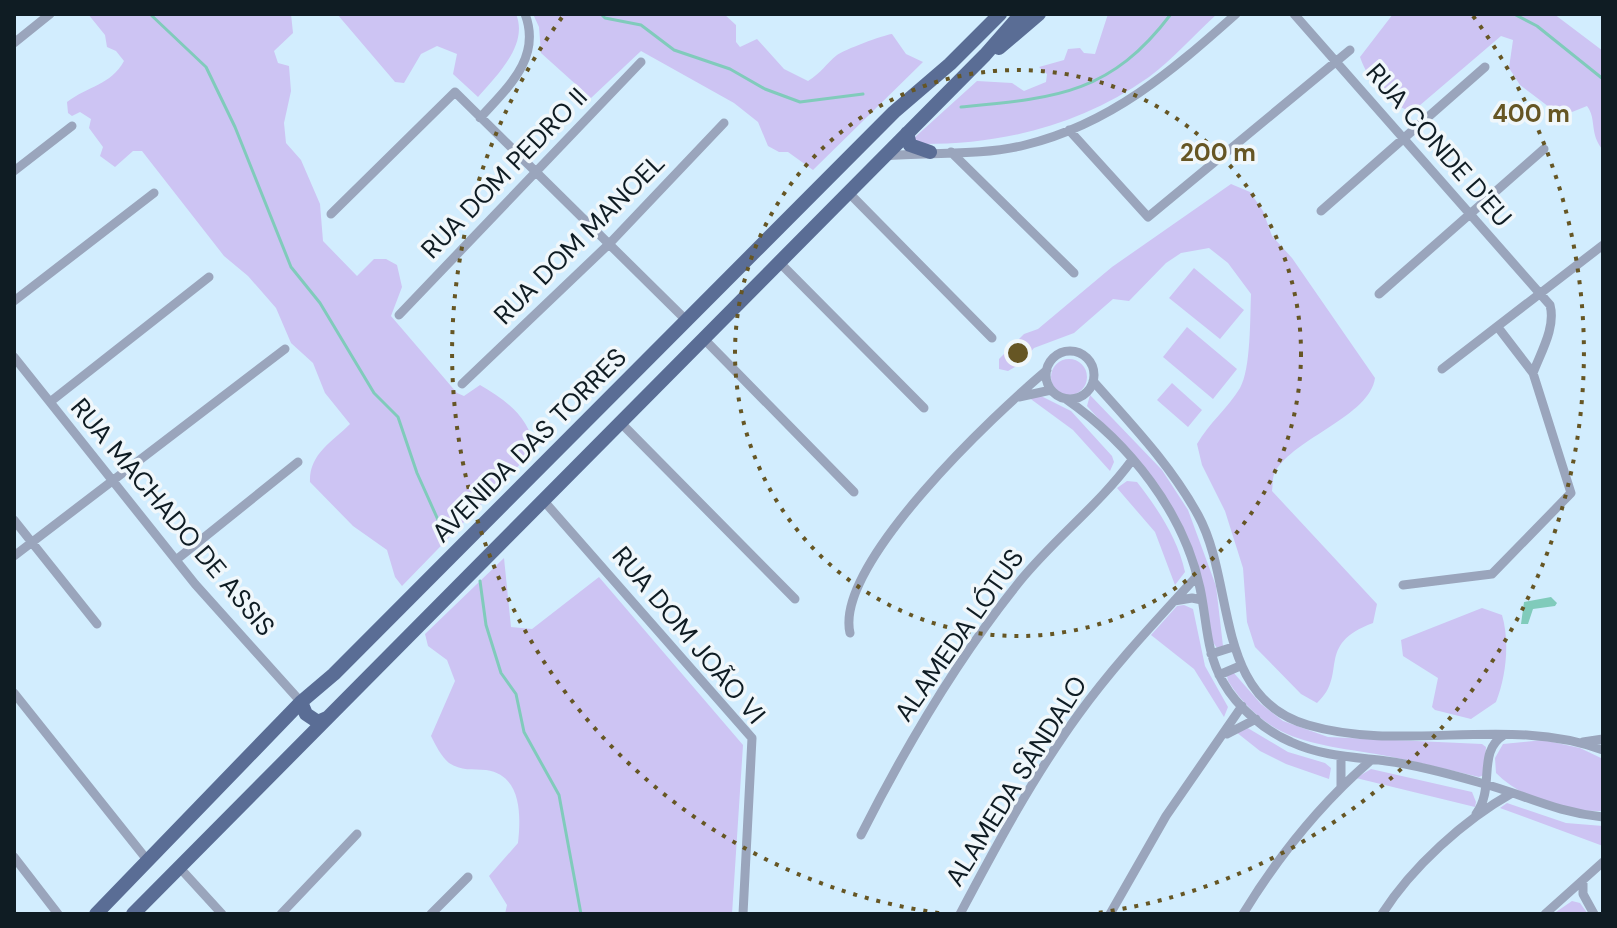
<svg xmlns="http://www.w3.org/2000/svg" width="1617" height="928" font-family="'DM Sans',sans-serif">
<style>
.green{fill:#cdc4f3}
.water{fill:#80cbbb}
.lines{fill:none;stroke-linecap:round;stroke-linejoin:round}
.stream{stroke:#80cbbb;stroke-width:3}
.minor{stroke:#9aa5bc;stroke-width:9}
.primary{stroke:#5a6d95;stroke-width:14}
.ring{fill:none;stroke:#665624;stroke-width:4;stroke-dasharray:4 8}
.labels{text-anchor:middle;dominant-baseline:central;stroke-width:7;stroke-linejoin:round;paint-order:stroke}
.street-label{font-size:26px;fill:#0f1c23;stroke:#f0f7fb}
.centre{fill:#665624;stroke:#f0f7fb;stroke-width:4}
.ring-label{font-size:24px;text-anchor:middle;font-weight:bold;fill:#665624;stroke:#f0f7fb;stroke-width:7;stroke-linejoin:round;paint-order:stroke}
</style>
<rect width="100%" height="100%" fill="#d2edfe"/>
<path class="green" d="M88,14H291L293,33L274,51L278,63L289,66L291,91L284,123L286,143L301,160L320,204L323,241L357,276L374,259H386L397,265L402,287L391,316L457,393L464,396L480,385C506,400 531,418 534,450L402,586L395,577L387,550L353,526L310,482C309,454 332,442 350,424L325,393L313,363L291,343L276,308L248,276L224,256L142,151H133L115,167L100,156L103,147L89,128L91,119L80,112L72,116L68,113L67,102C88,86 111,85 124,61L116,51L107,47L105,35Z
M337,14H516C529,45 496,76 478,97L453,74L457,54L437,46L421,54L404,83L395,82Z
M533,14H724L736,25V42L740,47L757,39L784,69L808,81C821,73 826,64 837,55C844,50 883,35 892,34L906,54L923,62L813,170L788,152H779L768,146L758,122L734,103L641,51L591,98L541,53L539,27Z
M1108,14H1217C1195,34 1173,59 1149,77C1079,126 1001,145 917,144L914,138L977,81L1012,83L1024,91L1046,82L1047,74L1039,67L1064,60L1068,49L1080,48L1084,53L1095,54Z
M1393,14H1554L1603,51V150C1589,134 1597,119 1587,106L1572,112L1553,110L1520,85L1509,68L1513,40L1501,36L1412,112C1386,103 1369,82 1360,57Z
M1231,184L1250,192L1263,211L1272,236L1292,258L1375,378C1370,416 1294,438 1275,472C1272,477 1273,486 1272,491L1377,604L1373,623C1314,645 1349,674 1317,703L1301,694L1255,647L1247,622L1243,568L1225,511L1202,465L1197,444C1209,423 1228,408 1240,388C1251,369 1250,317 1251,294L1228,263L1209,248L1181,253L1166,263L1129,301L1113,299L1074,333L1034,348L1020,364L1008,371L999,369V359L1024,334L1038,329L1112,267Z
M1194,268L1244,310L1220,339L1169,298Z
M1187,327L1237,369L1213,399L1163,357Z
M1051 377a18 18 0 1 1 36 0a18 18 0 1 1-36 0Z
M1172,383L1202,410L1188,427L1157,400Z
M1039,395L1071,411L1112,456L1114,462L1110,471L1073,430L1028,397Z
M1090,395L1162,470L1188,510L1216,586L1223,646L1217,648L1212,641C1200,526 1162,488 1087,406Z
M1127,481L1137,482C1158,509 1178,539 1185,572L1175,585L1155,532L1117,488Z
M504,558L511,627L532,629L599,577L743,745L732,914H505L507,905L489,876L518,843C521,816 522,775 486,770C473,769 461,771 449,763C441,756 436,746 431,736L455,681L447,660L428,646L425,634Z
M1184,605L1193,609L1205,666L1228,707L1224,717L1194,669L1151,635L1177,606Z
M1482,608L1502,615C1510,642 1506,677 1496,702L1471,719L1435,710L1432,707L1438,678L1403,656L1401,640Z
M1233,672L1261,704L1283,721L1328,737L1482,744L1486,747L1484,775L1479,777C1445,769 1411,760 1376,754C1312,743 1268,742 1228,681L1227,676Z
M1246,727L1288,752L1325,763L1331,768L1329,779L1286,764L1260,751L1236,732Z
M1543,740L1580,748L1603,759V811C1566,812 1523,800 1496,773L1495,758L1503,744Z
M1371,769L1472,792L1476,802L1475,807L1356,778Z
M1507,803L1566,823L1603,826V846L1500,808Z
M1572,901L1580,903L1588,914H1553Z"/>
<path class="water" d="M1551,597L1557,603L1555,606L1533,609L1528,624H1521L1524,602Z"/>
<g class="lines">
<path class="stream" d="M150,14L206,67L235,127L291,267L320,303L374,393L398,417L417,473L443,531
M601,14L605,18L641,25L674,50L730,69L765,89L800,102L863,94
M1514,14L1537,26L1603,79
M961,107C1055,98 1110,95 1171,14
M480,581L486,625L501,673L516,694L524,732L559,795L581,914"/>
<path class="minor" d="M1294,14L1550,305C1556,327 1541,352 1533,373
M14,43L50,14
M480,118C507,88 542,58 525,14
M1069,130L1148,217L1350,50
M951,152L1074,273
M884,156C930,152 980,156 1025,145C1111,124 1172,71 1236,14
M14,171L72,126
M848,192L992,338
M1321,211L1485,67
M331,214L455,92L687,321
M779,262L924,408
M1379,294L1544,149
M14,301L154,193
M399,315L641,62
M703,338L854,492
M1046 375a24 24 0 1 1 48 0a24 24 0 1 1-48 0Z
M14,357L195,584L301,702
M1442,369L1603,245
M1093,381C1131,424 1170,464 1198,515C1236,584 1213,698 1308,725C1403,753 1509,715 1603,750
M462,384L610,243L724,123
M1019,397L1051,390
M1066,399C1129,443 1184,512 1200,588C1207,620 1206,653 1223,682C1237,707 1265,731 1291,742C1321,756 1353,757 1386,761C1417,765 1450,774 1481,783C1526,795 1554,812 1603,817
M50,402L209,277
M620,422L795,599
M543,500L752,738L743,914
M14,520L97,624
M14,556L285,349
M176,560L298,462
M1403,585L1492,574L1571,493L1533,373L1500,330
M1174,601L1192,598L1202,600
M850,633C834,564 996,413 1047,370
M1211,654L1233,647
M1219,675L1240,666
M14,693L148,861
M1227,734L1256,719
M1583,742L1603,739
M1341,786V757
M1476,814C1496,787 1476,752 1504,735
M861,835C906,746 957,659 1020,581C1055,538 1100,504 1132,460
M14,857L58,914
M179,867L222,914
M1583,883V894L1594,914
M281,914L357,834
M431,914L468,877
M960,914C996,846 1033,777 1078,715C1114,665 1156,621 1197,576
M1110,914L1166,816L1242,706
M1243,914C1279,855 1319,805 1371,760
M1382,914C1412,867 1464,820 1512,793
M1545,914L1603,862"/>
<path class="primary" d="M999,48L1039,14
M907,133L910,145L930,152
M301,702L306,714L318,722L327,718
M96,914L301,702L334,674L894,112L950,64L1000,14
M133,914L985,55L1021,14"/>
</g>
<g class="ring">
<circle cx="1018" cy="353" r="283"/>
<path d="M939 913A566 566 0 0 1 563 16M1473 16A566 566 0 0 1 1097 913"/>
</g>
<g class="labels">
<g class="street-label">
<text transform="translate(1439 145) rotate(49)">RUA CONDE D'EU</text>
<text transform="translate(504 173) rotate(-46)">RUA DOM PEDRO II</text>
<text transform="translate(579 239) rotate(-45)">RUA DOM MANOEL</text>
<text transform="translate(529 445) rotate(-45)">AVENIDA DAS TORRES</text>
<text transform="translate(173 517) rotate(50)">RUA MACHADO DE ASSIS</text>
<text transform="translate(689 635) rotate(50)">RUA DOM JOÃO VI</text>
<text transform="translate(959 635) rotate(-55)">ALAMEDA LÓTUS</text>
<text transform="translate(1016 781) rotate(-58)">ALAMEDA SÂNDALO</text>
</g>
</g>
<circle cx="1018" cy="353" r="12" class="centre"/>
<g class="ring-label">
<text x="1531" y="122">400 m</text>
<text x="1218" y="161">200 m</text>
</g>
<rect width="1617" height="928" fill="none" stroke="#0f1c23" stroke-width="32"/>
</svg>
